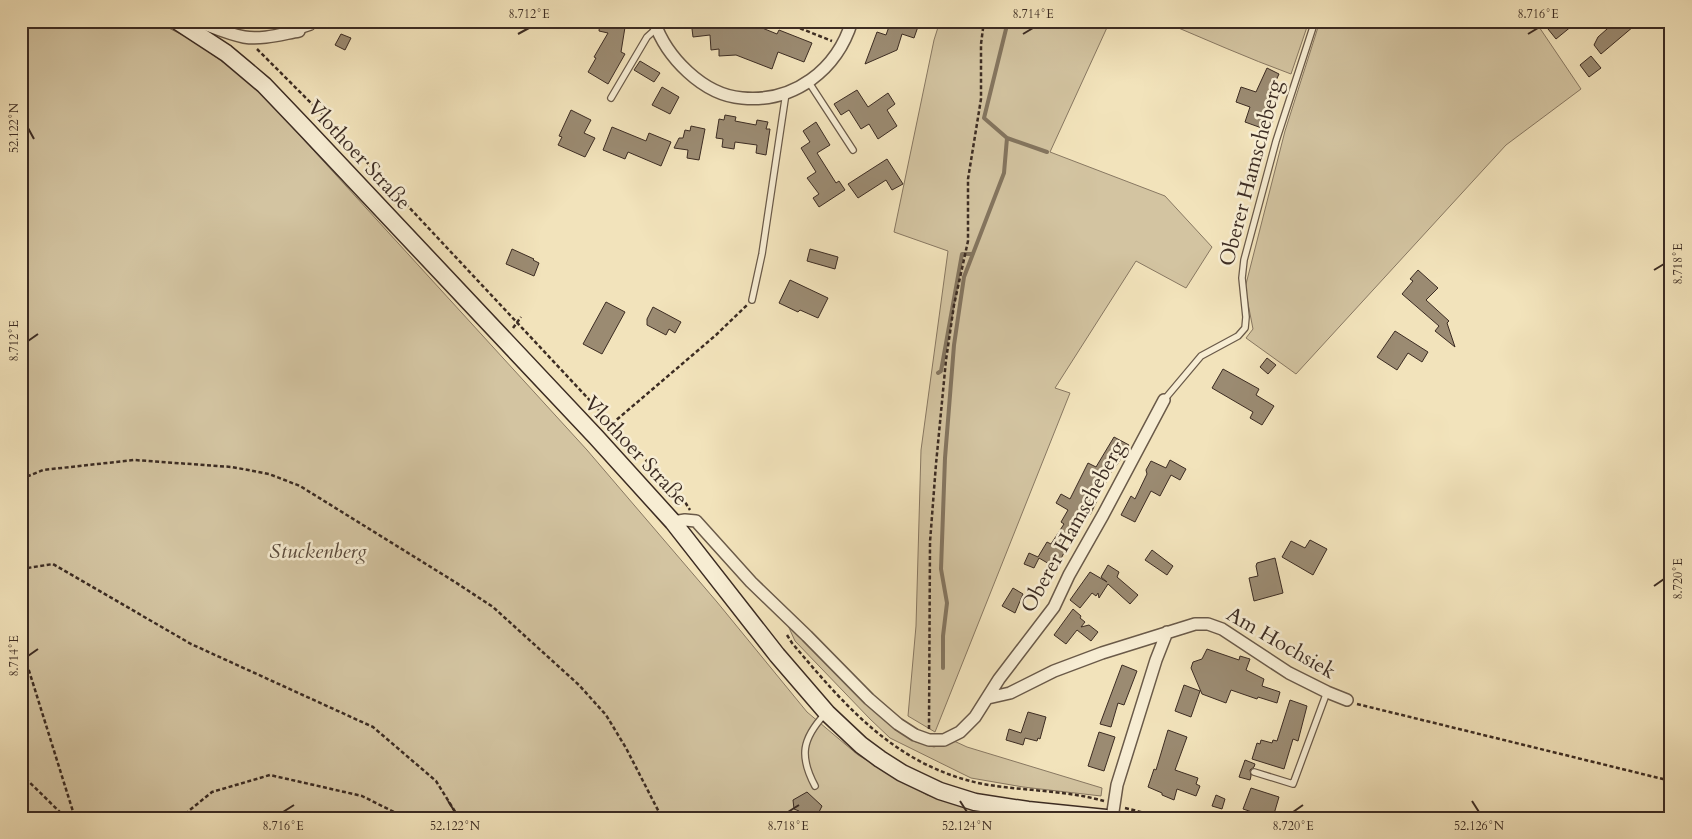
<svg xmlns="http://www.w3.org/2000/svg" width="1692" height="839" font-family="Cardo,serif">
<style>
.green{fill:#d3c4a1;stroke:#887862}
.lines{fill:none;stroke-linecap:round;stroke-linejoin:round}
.stream{stroke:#84755f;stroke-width:4}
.building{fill:#9b8b72;stroke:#3c2c23}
.service-casing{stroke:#6a5a49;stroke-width:8}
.minor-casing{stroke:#6a5a49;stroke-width:14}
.secondary-casing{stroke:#3c2c23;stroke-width:19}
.path{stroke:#3c2c23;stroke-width:2.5;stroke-dasharray:4 2.5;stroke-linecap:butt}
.service{stroke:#f7edd3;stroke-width:5.5}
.minor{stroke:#f7edd3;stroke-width:11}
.secondary{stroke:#f7edd3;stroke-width:16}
.ticks{fill:none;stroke:#3c2c23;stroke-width:2}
.labels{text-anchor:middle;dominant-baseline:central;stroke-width:5;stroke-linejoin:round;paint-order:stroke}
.street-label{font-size:21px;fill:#3c2c23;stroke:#f7edd3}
.park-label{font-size:21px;font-style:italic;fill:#5a4a3c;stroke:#f7edd3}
.neatline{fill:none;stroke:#3c2c23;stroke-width:2}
.ticks-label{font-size:12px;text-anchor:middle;fill:#3c2c23}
</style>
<rect width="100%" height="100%" fill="#f2e3bb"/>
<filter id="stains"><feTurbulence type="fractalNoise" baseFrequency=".004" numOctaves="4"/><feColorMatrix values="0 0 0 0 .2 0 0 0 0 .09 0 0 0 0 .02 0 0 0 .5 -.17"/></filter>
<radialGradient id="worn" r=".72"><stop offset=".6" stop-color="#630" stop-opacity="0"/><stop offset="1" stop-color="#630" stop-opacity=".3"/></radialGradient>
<path class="green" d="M21,21H155L192,40L234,70L262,94L587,450L717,602L807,712L858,755L927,795L976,811L1013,818H21Z
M940,21H1110L1050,152L1165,196L1212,247L1186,288L1136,261L1055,388L1070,393L935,732L908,716L916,626L921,450L948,251L894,232L934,40Z
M1162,21H1309L1291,74C1247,58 1205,39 1162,21Z
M1320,21H1535L1581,89L1506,145L1296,374L1246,338L1253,329L1245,288L1285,131Z
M786,621L893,728L916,742L934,747L954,741L967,747L1102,788L1101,796L1023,787L971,778L890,738L870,719L795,641Z"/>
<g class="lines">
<path class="stream" d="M1007,138L1047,152
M938,373L941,371L962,254H973
M943,668V636L947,603L941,569L945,458L954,345L964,277L1004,173L1007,138L984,118L1008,21"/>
</g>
<path class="building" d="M600,21H626L621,52L625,54L608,84L588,72L596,58L594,57L608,33L599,31Z
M691,21H745L777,34L779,30L812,43L804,62L778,52L772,69L736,55L719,56V49L711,50L710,35L693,37Z
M891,21H920L914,38L902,34L897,50L865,64L877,32L886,35Z
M1557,21H1578L1556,39L1548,29Z
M1616,21H1640L1601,54L1594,45L1598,37Z
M341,34L351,38L345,50L335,45Z
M1591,56L1601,68L1589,77L1580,65Z
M640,61L660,73L654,82L634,70Z
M1267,68L1279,74L1268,98L1275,101L1269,119L1273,120L1270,131L1245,122L1250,107L1236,102L1241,87L1256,92Z
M662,87L679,97L670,114L652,105Z
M857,90L868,107L888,93L895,104L887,110L897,126L878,139L869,124L861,129L849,110L841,115L834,104Z
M571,110L591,120L584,133L595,138L585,157L558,145L562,137L559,136Z
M725,115L736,117L735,121L756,125L757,120L768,122L766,129H770L766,155L756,153L757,145L735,142L734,149L722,147L723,139L716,138L719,119L724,120Z
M816,122L830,145L817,153L836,183L839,181L845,190L819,207L813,198L819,194L807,178L816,172L801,148L810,142L803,131Z
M691,126L705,129L699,160L687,158L688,150L674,148L679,138H683L685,130L690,131Z
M612,127L646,141L649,133L671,142L661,166L628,152L625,159L603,150Z
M887,159L903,184L892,190L886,180L858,198L848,184Z
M512,249L534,259L533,260L539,263L534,276L506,264Z
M810,249L838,257L835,269L807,261Z
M1418,270L1438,288L1426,300L1449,321L1447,323L1455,347L1435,331L1439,326L1402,294L1413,281L1410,279Z
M790,280L828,298L818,318L800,310L798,312L779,303Z
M606,302L625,312L602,354L583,344Z
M653,307L681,322L675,333L669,329L666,335L647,325V319Z
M1395,331L1428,352L1422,362L1408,353L1397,370L1377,357Z
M1267,358L1276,365L1268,374L1260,367Z
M1223,369L1259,389L1256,395L1274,406L1262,425L1250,418L1253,412L1212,388Z
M1114,437L1129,445L1117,465L1115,464L1090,515L1088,514L1076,534L1072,531L1061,549L1065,551L1056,568L1039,558L1034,568L1024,564L1029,553L1038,557L1047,542L1051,544L1064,524L1061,522L1068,510L1056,503L1061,494L1070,499L1088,463L1096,467Z
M1170,460L1186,469L1180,480L1171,475L1160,496L1151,491L1135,522L1121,515L1131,496L1135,499L1147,474L1146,470L1151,461L1166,468Z
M1310,540L1327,549L1313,575L1282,557L1291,541L1305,548Z
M1152,550L1173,566L1167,575L1145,560Z
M1275,558L1283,593L1254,601L1249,578L1258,576L1256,566L1257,563Z
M1108,565L1119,572L1117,577L1138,595L1130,604L1108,584L1099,598L1098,593L1096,596L1092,593L1080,608L1070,600L1090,572L1107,582L1101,577Z
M1013,588L1023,594L1015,613L1002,606Z
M1073,609L1081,616L1080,618L1085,622L1081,627L1089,625L1098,632L1091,641L1077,630L1066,644L1054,635Z
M1207,649L1239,660L1240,656L1250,659L1246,670L1264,679L1262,686L1280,692L1277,703L1258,697L1257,699L1231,690L1226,703L1202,694L1191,668L1193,662L1202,659Z
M1122,665L1137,671L1124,705L1118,703L1111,727L1100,724Z
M1184,685L1200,691L1191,717L1175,711Z
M1290,700L1307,706L1298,741L1293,739L1284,769L1252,759L1257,743L1260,744L1261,740L1272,743L1273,740L1277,741Z
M1028,712L1046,717L1040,739L1038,738L1037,741L1025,738L1023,745L1006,740L1009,729L1021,733Z
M1168,730L1187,737L1175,770L1198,778L1196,784L1200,786L1196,796L1177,789L1174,800L1162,795V793L1148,787L1154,769L1156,770Z
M1099,732L1115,737L1104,771L1088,766Z
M1245,760L1255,764L1254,767L1250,770L1251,776L1250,780L1239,777Z
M1251,788L1279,797L1274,814L1267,812L1265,818H1254L1255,813L1243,809Z
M807,792L822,806L816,818H805L799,811L794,809L793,800Z
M1216,795L1225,799L1222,809L1212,806Z"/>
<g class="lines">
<g class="service-casing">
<path id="service" d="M299,31L311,27L317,21
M808,81L853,150
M611,98L647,37L657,28
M752,300L762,254L786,93
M1164,400L1201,356L1238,336L1245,328L1246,317L1242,278L1244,260L1276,141L1315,21
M1254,772L1293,784L1327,692
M815,786C799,756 802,739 825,714"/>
</g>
<g class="minor-casing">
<path id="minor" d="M654,21C666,57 703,95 742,98C794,103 837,70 852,21
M188,27L199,22C213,27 228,34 244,37C262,40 282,34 299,31
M673,522L685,520L696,521L751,582L807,636L869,699L898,724L915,735L929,740H944L960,732L975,717L999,679L1054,607L1069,575L1103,515L1164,400
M988,698L1010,693L1054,671L1102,653L1195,624H1208L1222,629L1289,673L1327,692L1347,700
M1112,818L1117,785L1156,660L1167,632"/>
</g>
<g class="secondary-casing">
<path id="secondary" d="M177,21L226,53L264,85L306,129L596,437L673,522L777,655L827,713L861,745L880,759L902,773L940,791L975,802L1028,810L1106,818"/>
</g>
<path class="path" d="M782,21L832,41
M257,49L318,110L685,502L690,510
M513,328L521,317
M607,428L716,335L747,305
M21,479L43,470L134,460L232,467L269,474L300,486L455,582L493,607L579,685L606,715L626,748L662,818
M21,569L53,564L191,644L373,727L436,781L459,818
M787,635L792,643C847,708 896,766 983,784C1023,791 1065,790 1104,801
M21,645L75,818
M1357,704L1671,781
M929,729L930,542L936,464L946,360L954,305L968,241V179L981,99V44L984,21
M21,774L66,818
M1125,808L1165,818
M180,818L212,792L270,775L362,796L406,818"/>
<use href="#service" class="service"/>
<use href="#minor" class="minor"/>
<use href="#secondary" class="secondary"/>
</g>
<path class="ticks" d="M518,34L529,28M1023,34L1033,28M1528,34L1538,28M28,128L34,139M1654,270L1664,264M28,341L38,334M1654,586L1664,579M28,656L38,649M448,801L455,812M960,801L967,812M1472,801L1479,812M283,812L294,805M788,812L799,805M1293,812L1303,805"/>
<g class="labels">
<g class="street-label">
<text transform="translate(359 155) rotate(47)">Vlothoer Straße</text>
<text transform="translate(1251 173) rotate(-75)">Oberer Hamscheberg</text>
<text transform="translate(636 451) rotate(47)">Vlothoer Straße</text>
<text transform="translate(1073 527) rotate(-61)">Oberer Hamscheberg</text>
<text transform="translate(1281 643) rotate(30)">Am Hochsiek</text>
</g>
<g class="park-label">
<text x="318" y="551">Stuckenberg</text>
</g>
</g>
<rect width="1692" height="839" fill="none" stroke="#f2e3bb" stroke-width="55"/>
<rect x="28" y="28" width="1636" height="784" class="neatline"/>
<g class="ticks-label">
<text x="529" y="18">8.712°E</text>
<text x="1033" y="18">8.714°E</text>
<text x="1538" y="18">8.716°E</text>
<text transform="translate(14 128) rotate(-90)" y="4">52.122°N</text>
<text transform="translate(1678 264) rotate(-90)" y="4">8.718°E</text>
<text transform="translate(14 341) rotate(-90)" y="4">8.712°E</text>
<text transform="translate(1678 579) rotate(-90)" y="4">8.720°E</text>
<text transform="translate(14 656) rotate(-90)" y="4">8.714°E</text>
<text x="283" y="830">8.716°E</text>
<text x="455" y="830">52.122°N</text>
<text x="788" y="830">8.718°E</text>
<text x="967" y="830">52.124°N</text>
<text x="1293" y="830">8.720°E</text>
<text x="1479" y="830">52.126°N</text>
</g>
<rect width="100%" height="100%" filter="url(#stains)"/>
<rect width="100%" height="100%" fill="url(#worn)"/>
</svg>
